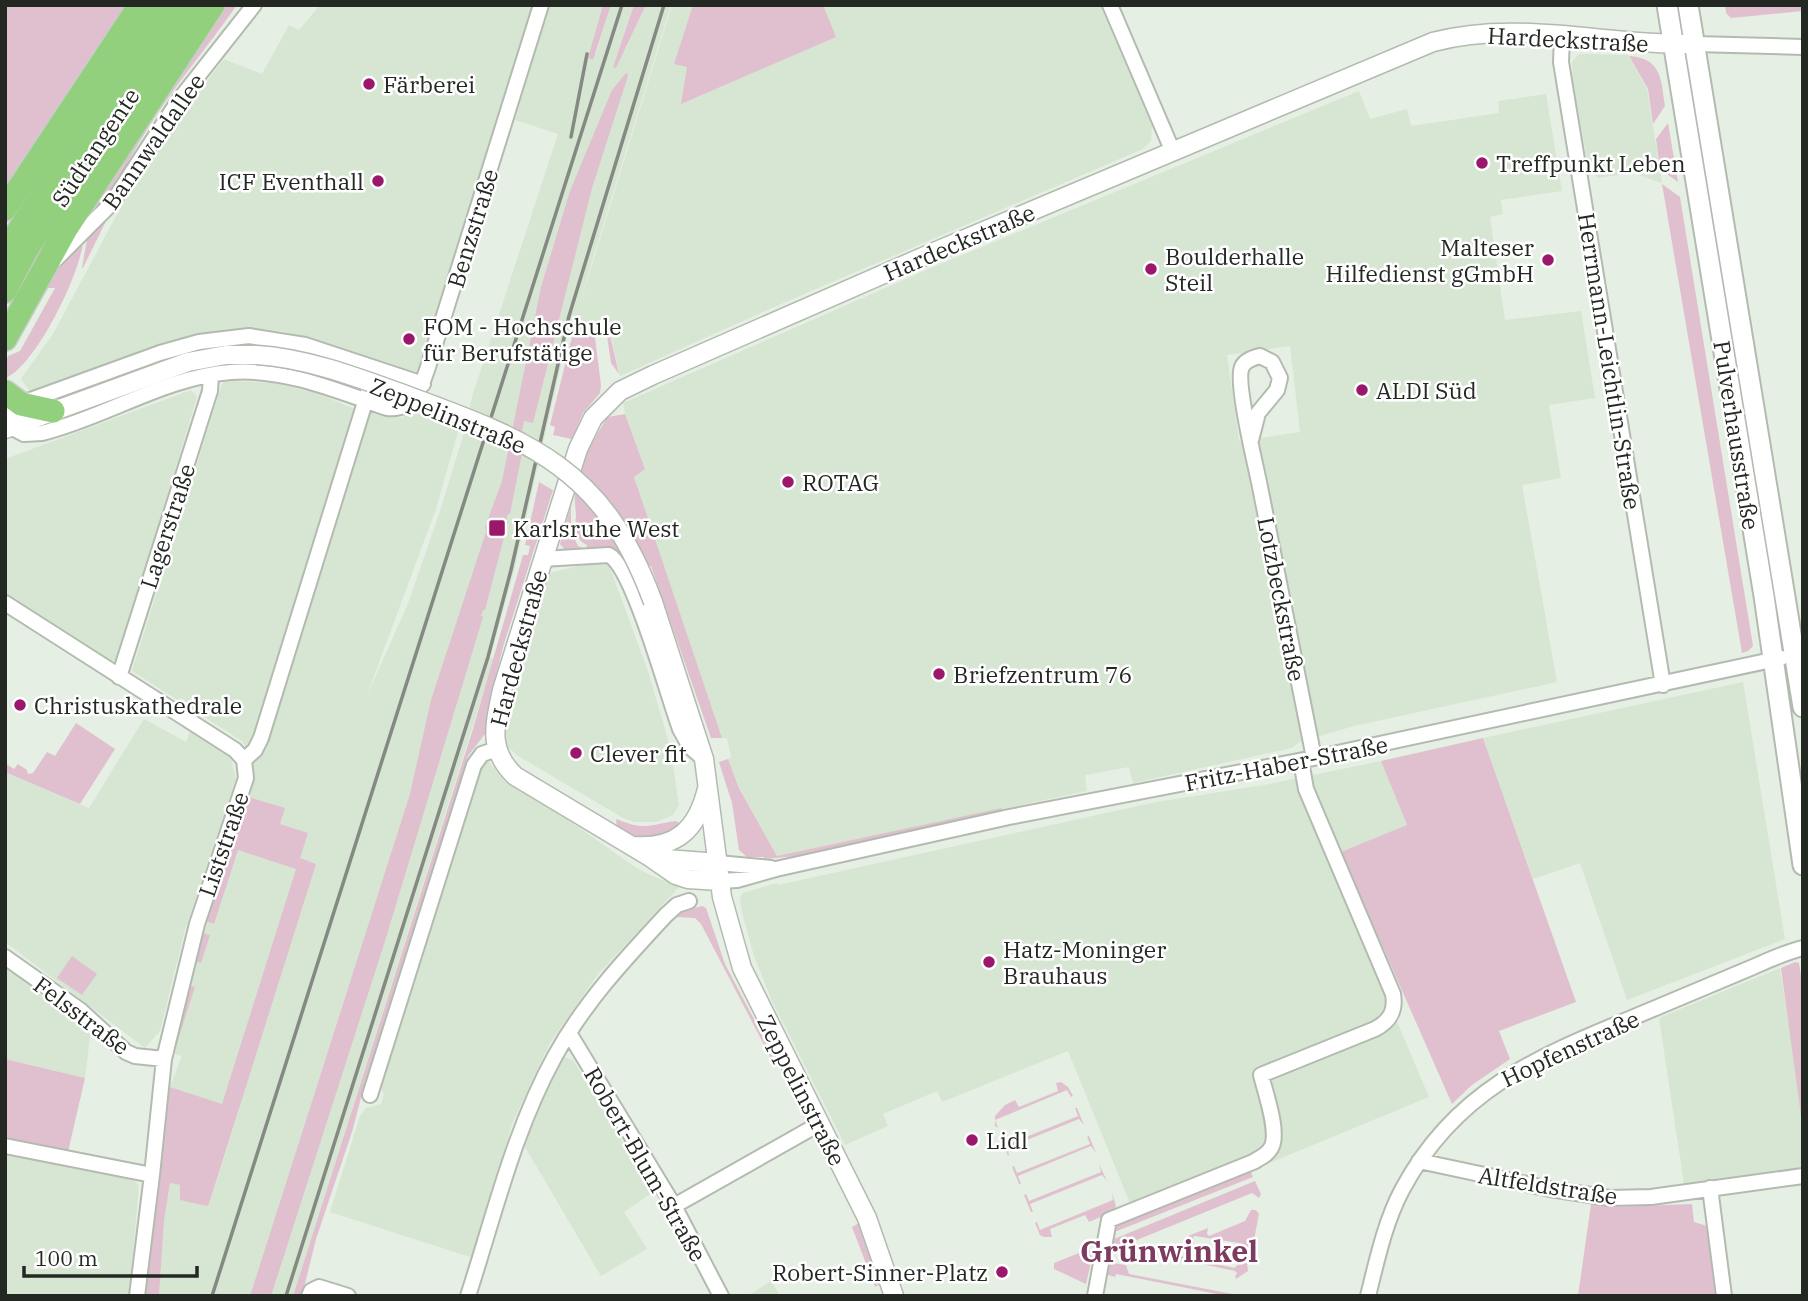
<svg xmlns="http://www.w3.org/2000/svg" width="1808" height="1301" font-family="'IBM Plex Serif',serif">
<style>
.built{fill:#d7e5d3;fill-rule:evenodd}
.green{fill:#e0c0cf}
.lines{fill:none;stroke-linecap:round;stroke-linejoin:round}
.minor-casing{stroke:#b3bbb0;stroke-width:18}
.tertiary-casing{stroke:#b3bbb0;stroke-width:21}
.secondary-casing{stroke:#b3bbb0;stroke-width:23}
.trunk-casing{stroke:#cacbca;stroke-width:26}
.minor{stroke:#fff;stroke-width:14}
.tertiary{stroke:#fff;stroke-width:18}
.secondary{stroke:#fff;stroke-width:19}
.trunk{stroke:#92d07e;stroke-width:23}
.rail{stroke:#848a82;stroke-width:3.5}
.tertiary-bridge-casing{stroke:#b3bbb0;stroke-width:21;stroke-linecap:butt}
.tertiary-bridge{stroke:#fff;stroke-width:18}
.poi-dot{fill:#9a176b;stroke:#fff;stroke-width:2.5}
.labels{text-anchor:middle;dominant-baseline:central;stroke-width:5;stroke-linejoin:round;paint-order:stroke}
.street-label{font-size:23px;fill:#242823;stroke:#fff}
.poi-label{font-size:23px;fill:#242823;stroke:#fff;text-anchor:start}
.district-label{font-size:30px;font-weight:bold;fill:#7c3b5f;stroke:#fff}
</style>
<rect width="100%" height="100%" fill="#e6efe3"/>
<path class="built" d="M320,5H536L417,372L282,331L232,329L184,337L33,395L21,379L53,334L145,162L224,59L262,74L289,25L299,30Z
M550,5H603L593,42L596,54L611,5H634L613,67L625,50L646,5H671L590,268L580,304L672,5H1100L1152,126L1151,141L1143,149L781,304L620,376L608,322H581L578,314L576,317L572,316L514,571L490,657L494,659L293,1296H159L164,1221L170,1183L180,1185L209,1205L239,1110L170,1087L182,1056L175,1054L176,1042L195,961L254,772L251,755L242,741L132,671L222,384L225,382L235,381L274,383L319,394L357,410L390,414L403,418L406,407L459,428L436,509L367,695L408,604L439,514L465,430L472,397L558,134L515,120Z
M1579,54L1628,55L1647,89L1662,183L1633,173L1598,178L1588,166L1573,81L1572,62Z
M1359,91L1370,119L1407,109L1411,126L1499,113L1498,101L1546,94L1562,191L1501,200L1503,214L1490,217L1505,320L1581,311L1595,398L1549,405L1561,478L1522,485L1557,682L1354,726L1299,742L1292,748L1133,783L1129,767L1085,775L1087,791L777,856L739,787L728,759L731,757L727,738H722L648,522L634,476L645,469L625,414L623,403L924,271ZM1290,346L1300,432L1239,441L1227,355Z
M191,390L197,397L119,656L116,660L110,662L5,593V459Z
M600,561L609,565L648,671L670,746L679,805L673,815L656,822H634L625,819L518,756L508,747L506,741L504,724L510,687L542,579L553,572Z
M1743,682L1785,939L1627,1000L1580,863L1533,879L1483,738Z
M144,719L186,742L191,729L230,755L236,779L185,930L160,1031L145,1048L5,942V772L89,808Z
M488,761L505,781L561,815L635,867L652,876L680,886L598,974L550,1043L512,1124L473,1258L330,1212L360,1116L366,1108L381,1104L384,1094L379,1085L481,764Z
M1381,761L1407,825L1328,859L1429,1097L1136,1218L1068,1051L942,1102L937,1091L883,1114L888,1126L845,1145L772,1001L754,956L743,916L740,900L742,893L777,883L778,885L1156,802L1264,785Z
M1780,968L1803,1116V1168L1684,1184L1659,1018Z
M5,969L23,979L91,1029L85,1078L5,1059Z
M564,1057L573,1060L653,1192L624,1212L647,1249L601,1276L525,1147L543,1097Z
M5,1151L132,1179L139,1186L129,1296H5Z
M771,1281L780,1296H747Z"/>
<path class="green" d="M5,5H131L5,195Z
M219,5H237C211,42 182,77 157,114C128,157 108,208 67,241Z
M603,5H611L593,60L588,58Z
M634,5H646L616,68L613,67Z
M693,5H823L836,37L681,104L687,67L674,64Z
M1725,5H1803V11L1731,18L1726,13Z
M1629,56C1662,58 1661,80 1665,106L1653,124L1648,89Z
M626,73L628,74L627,79L592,188L533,423L524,421L522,431L526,433L510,514H508L506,521L508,522L485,610H483L481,616L483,617L385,941L271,1296H250L410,794L431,700L486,532L485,527L502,481L541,287L570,191L612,90Z
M1668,123L1678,182L1660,169L1656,139Z
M1662,184L1680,197L1753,646L1748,651L1742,653Z
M108,217L83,268H82L87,239Z
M83,242C80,274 36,365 6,378L5,364L8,356L20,351L55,288H44L58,267Z
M578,313L581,322H593L601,385L600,393L583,413L572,439L553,435L555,427L550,425Z
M605,322H607L619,374L611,363Z
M625,414L645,469L634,477L722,738H711L651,566L630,574L622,557L612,549L568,553L560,544L571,506V531L578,546L586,549L587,545C575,540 575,528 576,516C576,509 574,501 575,494C577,471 594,436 608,417Z
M539,482L553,490L503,647L487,712L485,734L468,756L409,951L362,1094L352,1132L316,1239L302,1296H293L473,729L523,555H528L530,546L525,545Z
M76,723L115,749L80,804L5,772V763L14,769L18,764L27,770L28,774L33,773L47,752L55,756Z
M1483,738L1576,1002L1499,1031L1510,1059L1472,1085L1452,1104L1341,852L1407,825L1381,761Z
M728,759L739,788L777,856L1002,808L1000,813L820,854L764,859V857H747L739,850L732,803L719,762Z
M245,796L285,808L280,824L308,833L300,858L316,864L209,1204L207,1206L180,1200V1185L170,1183L164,1221L159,1296H144L170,1087L222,1104L296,869L238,850L214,924L206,921Z
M616,819C646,831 647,825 676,821L684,826L659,841L633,838L617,828Z
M702,906L706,908L725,964L776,1061L773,1062L701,924L695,918L677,917L683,911Z
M202,933L210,935L201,963L194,961Z
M72,956L97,974L82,995L57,978Z
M1795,962L1799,963L1803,989L1801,1116L1781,968Z
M187,985L195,987L177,1043L174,1042Z
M5,1059L85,1078L68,1152C48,1143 26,1145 5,1141Z
M1061,1082L1068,1087L1073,1096L1071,1097L1067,1090L995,1120L998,1128L995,1126V1116L1005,1105L1015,1100L1019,1107L1058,1091L1056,1083Z
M1075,1108H1077L1084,1125L1079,1119L1007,1148L1009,1155L1008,1156L1001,1139L1003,1138L1006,1145L1078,1116Z
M1089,1136L1096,1153L1091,1146L1018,1176L1021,1184H1019L1012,1167L1014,1166L1017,1173L1090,1144L1087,1137Z
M1099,1164L1107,1181L1102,1175L1030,1204L1033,1212H1031L1024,1195L1026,1194L1029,1201L1101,1172Z
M1250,1170L1253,1177L1112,1233L1116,1223Z
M1255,1181L1261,1194L1259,1198L1252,1193L1127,1244L1133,1251C1126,1254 1120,1252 1114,1249L1112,1246L1114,1239Z
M1112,1192L1116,1207L1110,1213L1089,1222L1085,1215L1050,1229L1052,1237H1044L1040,1235L1035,1223L1037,1222L1040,1230L1113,1200Z
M1591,1204L1612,1207L1692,1204L1694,1222L1707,1226L1715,1296H1578Z
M1251,1210H1256L1259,1214L1252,1250L1249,1254L1243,1252L1239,1243L1195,1236L1193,1237L1194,1244L1187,1242L1188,1236L1208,1228L1207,1234L1209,1236L1245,1221Z
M859,1223L880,1284L875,1287L852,1227Z
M1165,1246L1169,1247L1165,1251L1167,1253L1234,1268L1243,1261L1247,1262L1248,1271L1236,1279L1235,1276L1237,1273L1235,1271L1154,1254L1149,1261L1144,1260L1146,1253Z
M1089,1249L1092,1250L1093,1254L1086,1284L1054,1269V1263Z
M1113,1263L1126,1265L1129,1274L1243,1296H1227L1116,1274L1115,1277L1105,1274L1107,1265Z"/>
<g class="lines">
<g class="minor-casing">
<path id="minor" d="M1110,5L1173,152
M1562,36L1561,62L1663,685
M1695,44L1803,47
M56,259L112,203L179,100L254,5
M25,402L160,353L199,342L249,336L305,345L423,384
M11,427L24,434L42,433C106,417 165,377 231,372C284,368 338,391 387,408C414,411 421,388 428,367L541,5
M1251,440L1258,413L1277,390L1280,378L1272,362L1260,356C1253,358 1245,360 1242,367C1235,380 1255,463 1259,482L1314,758
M542,559L609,555C634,569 668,697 680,729L690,747L704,759
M5,603L235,750L244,760L246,778L197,924L164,1059L152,1175L137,1296
M119,677L210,391L211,375
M244,760L255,750L261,738L374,373
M718,863L771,868
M720,881L737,880L776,869L1009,817L1314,758L1781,658
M5,957L80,1010L126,1052L135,1056L164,1059
M569,1033L674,1206L721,1296
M370,1095L474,765L482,754L497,749
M5,1146L152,1175
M1419,1161L1550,1189L1610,1198L1651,1197L1803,1176
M1710,1188L1724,1296
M674,1206L819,1124
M309,1296L311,1291L319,1287L348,1296
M468,1296C494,1216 514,1130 555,1056C584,1003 625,959 666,915L677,905L689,901
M1095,1296L1109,1220L1253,1162C1260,1158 1267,1155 1271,1148C1280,1133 1265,1092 1261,1075L1375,1029C1390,1021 1396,1011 1393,994L1306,789L1301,761
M1368,1296C1377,1260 1385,1222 1402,1190C1461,1079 1557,1050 1665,1004C1694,992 1724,979 1753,967C1769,960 1786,952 1803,948"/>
</g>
<g class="tertiary-casing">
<path id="tertiary" d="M5,414L37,412
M5,429L188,362L226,355H257
M653,602L704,759L722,897L742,968L867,1218L894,1296
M633,846C676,849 697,830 707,789
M654,858L718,863
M720,881L688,879L676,875L650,857L515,776C487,749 495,724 502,690L578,449L593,418L620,391L653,375L934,252L1433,42C1518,19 1608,46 1695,44"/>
</g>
<g class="secondary-casing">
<path id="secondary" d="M1667,5L1764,596L1803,865
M1688,5L1803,707"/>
</g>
<g class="trunk-casing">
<path id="trunk" d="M5,209L140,5
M5,252L165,5
M5,291L27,249L189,5
M5,339L66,229L213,5
M5,392L21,404L53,411"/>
</g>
<use href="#minor" class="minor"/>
<use href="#tertiary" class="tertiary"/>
<use href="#secondary" class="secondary"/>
<use href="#trunk" class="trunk"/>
<path class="rail" d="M571,137L587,54
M212,1296L622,5
M286,1296L488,657L511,570L569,316L664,5"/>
<g class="tertiary-bridge-casing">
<path id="tertiary-bridge" d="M257,355C307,358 359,378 406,395C531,441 604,468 653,602"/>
</g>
<use href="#tertiary-bridge" class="tertiary-bridge"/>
</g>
<g class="poi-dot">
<circle cx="369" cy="84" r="7"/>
<circle cx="1482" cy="163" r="7"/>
<circle cx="378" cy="181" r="7"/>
<circle cx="1548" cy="260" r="7"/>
<circle cx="1151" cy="269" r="7"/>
<circle cx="409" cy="339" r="7"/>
<circle cx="1362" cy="390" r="7"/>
<circle cx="788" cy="482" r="7"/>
<rect x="488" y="519" width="18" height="18" rx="3.5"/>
<circle cx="939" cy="674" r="7"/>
<circle cx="20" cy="705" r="7"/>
<circle cx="576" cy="753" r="7"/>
<circle cx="989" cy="962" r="7"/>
<circle cx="972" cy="1140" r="7"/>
<circle cx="1002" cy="1272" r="7"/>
</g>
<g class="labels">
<g class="street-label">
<text transform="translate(1568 39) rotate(3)">Hardeckstraße</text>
<text transform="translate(153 141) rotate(-55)">Bannwaldallee</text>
<text transform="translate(95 147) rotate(-56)">Südtangente</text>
<text transform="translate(472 228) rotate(-73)">Benzstraße</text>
<text transform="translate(959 242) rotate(-23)">Hardeckstraße</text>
<text transform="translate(1610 361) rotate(81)">Herrmann-Leichtlin-Straße</text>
<text transform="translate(448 415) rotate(22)">Zeppelinstraße</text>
<text transform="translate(1737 435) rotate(81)">Pulverhausstraße</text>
<text transform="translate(167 526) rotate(-72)">Lagerstraße</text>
<text transform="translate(1282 599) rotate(79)">Lotzbeckstraße</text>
<text transform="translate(518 648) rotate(-75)">Hardeckstraße</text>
<text transform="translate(1286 763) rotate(-11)">Fritz-Haber-Straße</text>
<text transform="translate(223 844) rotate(-71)">Liststraße</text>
<text transform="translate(82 1015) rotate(37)">Felsstraße</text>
<text transform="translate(1570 1048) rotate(-25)">Hopfenstraße</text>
<text transform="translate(802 1090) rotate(63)">Zeppelinstraße</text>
<text transform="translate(646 1164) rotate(60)">Robert-Blum-Straße</text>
<text transform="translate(1548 1185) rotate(9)">Altfeldstraße</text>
</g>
<g class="poi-label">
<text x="383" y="84">Färberei</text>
<text x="1496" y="163">Treffpunkt Leben</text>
<text x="364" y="181" text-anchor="end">ICF Eventhall</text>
<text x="1534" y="247" text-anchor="end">Malteser<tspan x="1534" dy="26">Hilfedienst gGmbH</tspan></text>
<text x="1165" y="256">Boulderhalle<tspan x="1165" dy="26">Steil</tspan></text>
<text x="423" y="326">FOM - Hochschule<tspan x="423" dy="26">für Berufstätige</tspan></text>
<text x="1376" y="390">ALDI Süd</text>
<text x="802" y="482">ROTAG</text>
<text x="513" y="528">Karlsruhe West</text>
<text x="953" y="674">Briefzentrum 76</text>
<text x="34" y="705">Christuskathedrale</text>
<text x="590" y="753">Clever fit</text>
<text x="1003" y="949">Hatz-Moninger<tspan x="1003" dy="26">Brauhaus</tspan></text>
<text x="986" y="1140">Lidl</text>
<text x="988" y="1272" text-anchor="end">Robert-Sinner-Platz</text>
</g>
<g class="district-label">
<text x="1169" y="1250">Grünwinkel</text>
</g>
</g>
<rect width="1808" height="1301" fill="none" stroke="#242823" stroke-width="14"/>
<path d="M24 1266v10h173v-10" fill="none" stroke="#242823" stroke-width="3.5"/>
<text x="35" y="1266" font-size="21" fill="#242823" stroke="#ffffff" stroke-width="5" paint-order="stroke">100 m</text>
</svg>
